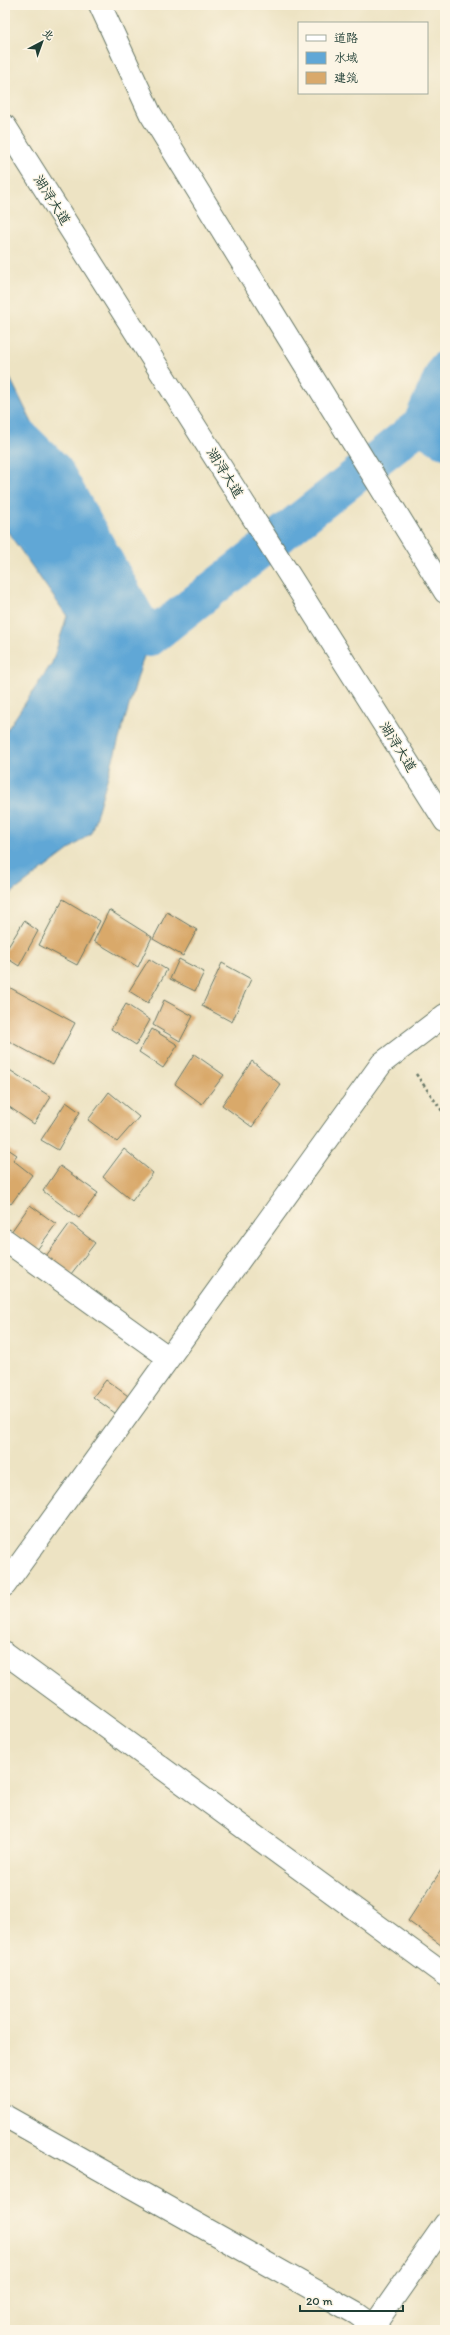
<svg xmlns="http://www.w3.org/2000/svg" width="450" height="2335" font-family="Itim,'LXGW WenKai TC',sans-serif">
<style>
.water{fill:#60a7d6;stroke:#407285}
.lines{fill:none;stroke-linecap:round;stroke-linejoin:round}
.canal{stroke:#60a7d6;stroke-width:36}
.building{fill:#d9a96b}
.street-casing{stroke:#677766;stroke-width:24}
.primary-casing{stroke:#677766;stroke-width:24}
.path{stroke:#677766;stroke-width:2.5;stroke-dasharray:3 3;stroke-linecap:butt}
.street{stroke:#fff;stroke-width:22}
.primary{stroke:#fff;stroke-width:22}
.labels{text-anchor:middle;dominant-baseline:central;stroke-width:3;stroke-linejoin:round;paint-order:stroke}
.street-label{font-size:14px;fill:#1f3d34;stroke:#fcf5e5}
</style>
<rect width="100%" height="100%" fill="#fcf5e5"/>
<filter id="ink" filterUnits="userSpaceOnUse"><feTurbulence type="fractalNoise" baseFrequency=".025" numOctaves="2"/><feDisplacementMap in="SourceGraphic" scale="8" xChannelSelector="R" yChannelSelector="G"/><feConvolveMatrix kernelMatrix="1 2 1 2 8 2 1 2 1" color-interpolation-filters="sRGB"/></filter>
<filter id="wash" filterUnits="userSpaceOnUse"><feTurbulence type="fractalNoise" baseFrequency=".012" numOctaves="4" result="noise"/><feDisplacementMap in="SourceGraphic" scale="16" xChannelSelector="R" yChannelSelector="G"/><feGaussianBlur stdDeviation="0.9" result="paint"/><feColorMatrix in="noise" values="0 0 0 0 0 0 0 0 0 0 0 0 0 0 0 0 0 1.4 0 .05"/><feComposite in="paint" operator="in"/></filter>
<g filter="url(#wash)">
<rect width="100%" height="100%" fill="#ede3c3"/>
<path class="water" d="M5,368L62,483L149,639L91,833L5,898V733L52,663L67,616L5,528Z"/>
<g class="lines">
<path class="canal" d="M5,421L55,470L149,639L420,425L445,441
M420,425L445,369"/>
</g>
<g id="blocks">
<path class="building" d="M63,899L100,921L77,965L39,945Z
M109,910L152,937L138,967L94,941Z
M167,912L197,930L183,956L153,939Z
M24,921L38,931L19,966L5,957V952Z
M149,959L167,970L148,1003L129,991Z
M179,959L204,972L195,991L170,979Z
M222,963L251,979L232,1022L202,1006Z
M5,985L75,1023L53,1065L5,1039Z
M164,1000L193,1016L180,1041L153,1025Z
M126,1004L150,1020L136,1045L111,1029Z
M152,1029L178,1045L163,1068L139,1052Z
M194,1054L224,1075L202,1104L175,1084Z
M252,1061L281,1085L252,1127L222,1105Z
M5,1067L51,1097L34,1124L5,1104Z
M109,1092L139,1117L117,1142L88,1120Z
M66,1102L80,1112L58,1150L41,1140Z
M5,1147L17,1155L13,1160L32,1175L11,1204L5,1200Z
M124,1149L153,1173L132,1201L103,1177Z
M60,1166L98,1193L79,1218L43,1191Z
M30,1205L56,1224L37,1250L11,1232Z
M70,1223L95,1243L71,1274L46,1256Z
M106,1380L131,1398L119,1416L93,1397Z
M445,1864V1948L408,1921Z"/>
</g>
</g>
<g filter="url(#ink)">
<use href="#blocks" fill-opacity="0" stroke="#677766" stroke-width="1"/>
<g class="lines">
<g class="street-casing">
<path id="street" d="M5,1240L169,1358
M5,1585L382,1063L445,1015
M5,1653L445,1975
M5,2116L357,2314L379,2330
M371,2330L445,2224"/>
</g>
<g class="primary-casing">
<path id="primary" d="M100,5L150,113L445,592
M5,126L445,821"/>
</g>
<path class="path" d="M416,1074L445,1115"/>
<use href="#street" class="street"/>
<use href="#primary" class="primary"/>
</g>
</g>
<g class="labels">
<g class="street-label">
<text transform="translate(52 200) rotate(58)">湖浔大道</text>
<text transform="translate(225 473) rotate(58)">湖浔大道</text>
<text transform="translate(398 747) rotate(58)">湖浔大道</text>
</g>
</g>
<rect width="450" height="2335" fill="none" stroke="#fcf5e5" stroke-width="20"/>
<rect x="298" y="22" width="130" height="72" fill="#fcf5e5" stroke="#a4ab9e"/>
<rect x="306" y="35" width="20" height="6" fill="#ffffff" stroke="#a4ab9e"/>
<text x="334" y="42" font-size="12" fill="#1f3d34">道路</text>
<rect x="306" y="52" width="20" height="12" fill="#60a7d6" stroke="#a4ab9e"/>
<text x="334" y="62" font-size="12" fill="#1f3d34">水域</text>
<rect x="306" y="72" width="20" height="12" fill="#d9a96b" stroke="#a4ab9e"/>
<text x="334" y="82" font-size="12" fill="#1f3d34">建筑</text>
<g transform="translate(42 42) rotate(41)" stroke="#fcf5e5" stroke-width="3" paint-order="stroke">
<path d="M0-3L7 15L0 10L-7 15Z" fill="#1f3d34"/>
<text y="-6" font-size="11" font-weight="bold" text-anchor="middle" fill="#1f3d34">北</text>
</g>
<path d="M300 2305v6h103v-6" fill="none" stroke="#1f3d34" stroke-width="2"/>
<text x="306" y="2305" font-size="12" fill="#1f3d34" stroke="#fcf5e5" stroke-width="3" paint-order="stroke">20 m</text>
</svg>
